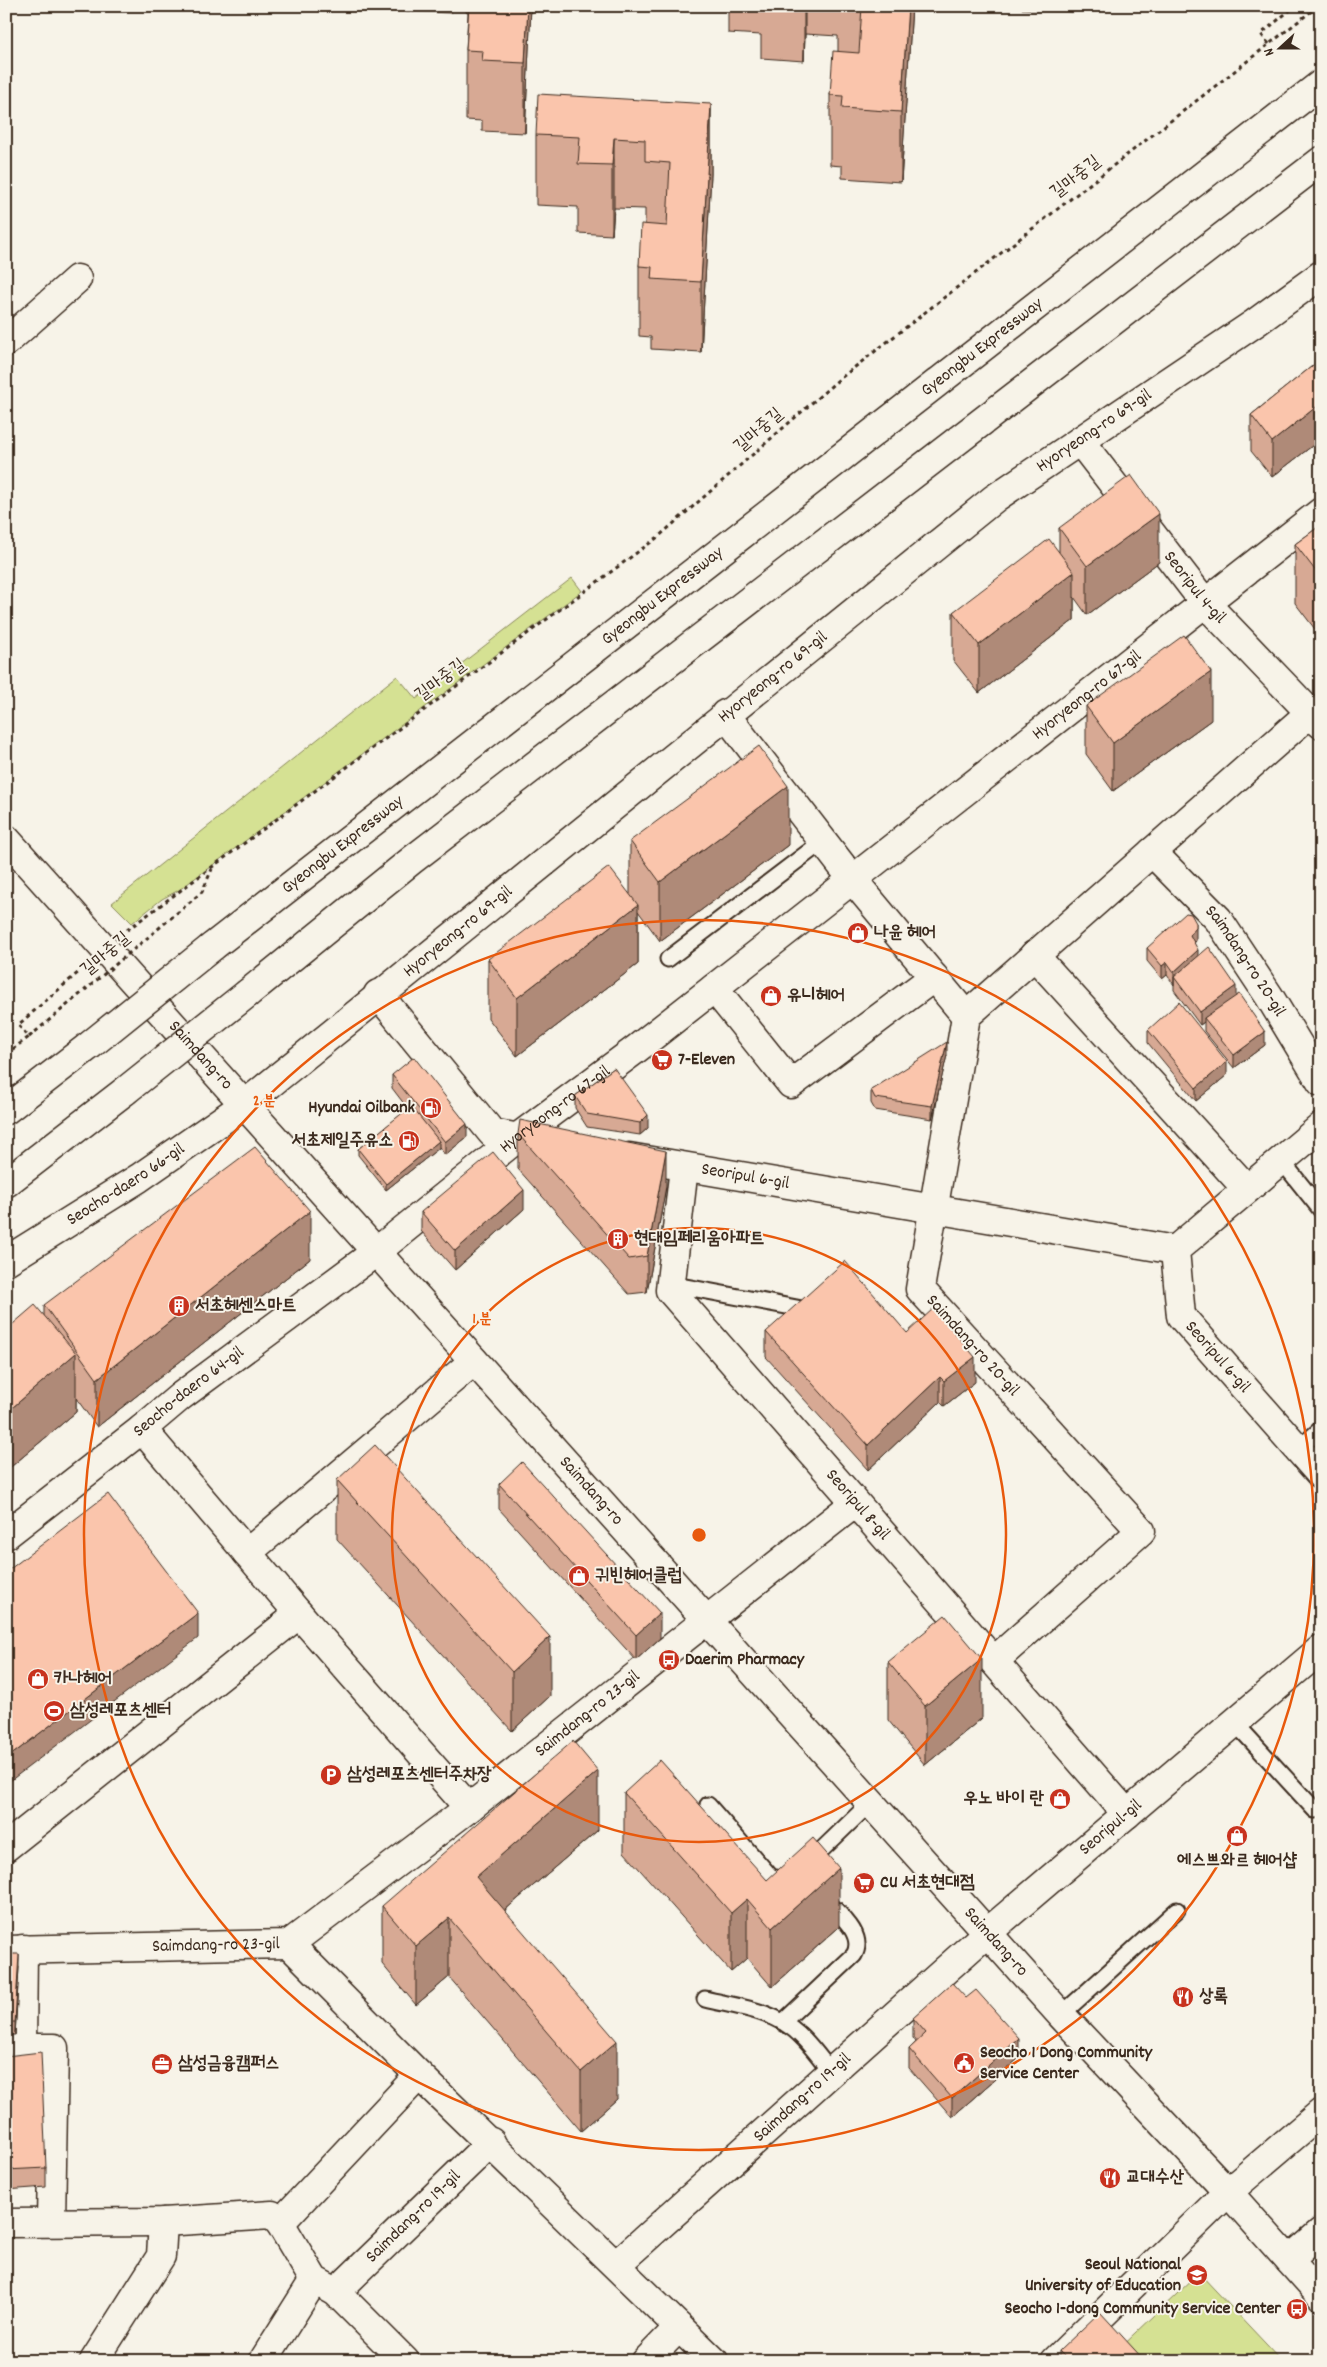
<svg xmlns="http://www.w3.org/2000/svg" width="1327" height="2367" font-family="Dekko,'Poor Story',sans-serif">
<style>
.green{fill:#d5e193;stroke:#888658}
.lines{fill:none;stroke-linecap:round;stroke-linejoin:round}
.lane-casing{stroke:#3b2a1e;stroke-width:19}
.street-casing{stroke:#3b2a1e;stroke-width:31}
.secondary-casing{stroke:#3b2a1e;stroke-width:31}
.highway-casing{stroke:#3b2a1e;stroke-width:31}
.path{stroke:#3b2a1e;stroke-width:3;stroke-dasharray:4 4;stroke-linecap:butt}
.lane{stroke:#f7f3e8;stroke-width:15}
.street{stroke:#f7f3e8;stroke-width:28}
.secondary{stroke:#f7f3e8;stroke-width:28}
.highway{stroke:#f7f3e8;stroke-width:28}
.highway-bridge-casing{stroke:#3b2a1e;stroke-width:31;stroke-linecap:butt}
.path-bridge{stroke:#3b2a1e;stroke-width:3;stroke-dasharray:4 4;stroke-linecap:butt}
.highway-bridge{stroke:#f7f3e8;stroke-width:28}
.wall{fill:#d7a994;stroke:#3b2a1e}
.shaded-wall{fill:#af8a78;stroke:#3b2a1e}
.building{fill:#fac5ac;stroke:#3b2a1e}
.ring{fill:none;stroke:#e8590c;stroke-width:2.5}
.labels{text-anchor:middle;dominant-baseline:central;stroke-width:4;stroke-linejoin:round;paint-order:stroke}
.street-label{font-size:18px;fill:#3b2a1e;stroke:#f7f3e8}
.poi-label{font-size:18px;font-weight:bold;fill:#3b2a1e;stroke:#f7f3e8;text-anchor:start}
.centre{fill:#e8590c;stroke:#f7f3e8;stroke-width:2.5}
.ring-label{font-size:15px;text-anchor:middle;font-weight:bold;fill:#e8590c;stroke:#f7f3e8;stroke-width:4;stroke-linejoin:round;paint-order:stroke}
</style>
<rect width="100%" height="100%" fill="#f7f3e8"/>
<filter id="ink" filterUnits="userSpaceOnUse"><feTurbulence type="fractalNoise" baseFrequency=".02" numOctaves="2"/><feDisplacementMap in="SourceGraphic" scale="10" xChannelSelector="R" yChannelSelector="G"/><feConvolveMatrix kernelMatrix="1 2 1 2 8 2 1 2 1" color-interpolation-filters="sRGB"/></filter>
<g filter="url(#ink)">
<path class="green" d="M572,578L582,591L179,890L162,899L132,923L112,903L397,676L416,699Z
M1199,2273L1282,2361H1120L1114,2354Z"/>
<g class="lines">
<g class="lane-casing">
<path id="lane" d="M668,959L823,841
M1281,1160L1321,1210
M670,1284L802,1309
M1298,1449L1321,1429
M1235,1723L1315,1810L1321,1806
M708,1805L771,1877L782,1879L788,1877
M809,1862L871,1802
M705,1999C737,2007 774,2010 799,2034C811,2045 821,2059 831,2072
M1061,2015L1177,1910
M783,2022L854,1955C866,1935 839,1914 826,1900"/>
</g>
<g class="street-casing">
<g id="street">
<path d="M6,342L77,279"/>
<path id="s1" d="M1080,441L1205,603L1321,724"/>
<path d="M725,714L853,880L966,1016"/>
<path id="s2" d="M1152,852L1218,919L1269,996L1321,1082"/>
<path d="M1034,955L1247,1189"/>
<path d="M714,988L791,1084L934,977"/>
<path d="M378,994L492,1133L530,1140"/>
<path id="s3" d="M1321,1127L1175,1250L1181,1316L1321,1475"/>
<path id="s4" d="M629,1157L1175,1250"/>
<path id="s5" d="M684,1167L670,1290L1127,1814"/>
<path id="s6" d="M6,1261L139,1178L244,1105L995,498L1255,323L1321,275"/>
<path d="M142,1429L299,1614L469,1808"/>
<path id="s7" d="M6,1535L142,1429L181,1396L376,1252L517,1138L635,1050L1321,512"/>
<path d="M247,1553L474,1361"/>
<path d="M994,1661L1141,1531L920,1289L966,1016L1310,713"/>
<path d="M6,1847L299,1614"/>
<path d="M289,1944L419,2075L714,2361"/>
<path d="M23,1949L22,2048H54L51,2222"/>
<path id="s8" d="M6,1950L289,1944L469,1808L855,1503"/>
<path d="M6,2223L163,2222L272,2215L280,2223L314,2280L336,2292L405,2361"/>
<path d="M280,2223L419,2075"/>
<path d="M1289,2260L1321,2232"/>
<path id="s9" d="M617,2264L988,1932L1321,1649"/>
<path id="s10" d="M336,2292L491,2142"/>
<path d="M94,2361L161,2256L163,2222"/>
<path d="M263,2361L314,2280"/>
<path d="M646,2361L679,2327"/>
<path d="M1055,2361L1228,2192L1321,2113"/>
</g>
</g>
<g class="secondary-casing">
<g id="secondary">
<path id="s11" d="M6,839L1061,2015L1228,2192L1321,2296"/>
</g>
</g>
<g class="highway-casing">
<g id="highway">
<path id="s12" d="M212,947L1321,84"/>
<path d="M248,993L412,860L1321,161"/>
<path d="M6,1110L89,1046"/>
<path d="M6,1183L125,1091"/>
</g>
</g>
<path class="path" d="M1269,44L1261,34L1295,6
M127,930L658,537L837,381L1318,6
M6,1054L29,1037L18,1025L80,971"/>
<use href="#lane" class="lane"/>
<use href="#street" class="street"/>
<use href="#secondary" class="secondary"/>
<use href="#highway" class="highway"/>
<g class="highway-bridge-casing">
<path id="highway-bridge" d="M89,1046L212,947
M125,1091L248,993"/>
</g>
<path class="path-bridge" d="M29,1037L202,892L212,869"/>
<use href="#highway-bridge" class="highway-bridge"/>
</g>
<path class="wall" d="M402,6H451V13L402,11Z
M466,6H531L525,133L482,131V121L466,120V50L468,13L466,12Z
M728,6H912L901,182L842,178V166L830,165V95L838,52V36L805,34L804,61L761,58V35L728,33Z
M1022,6H1075V12L1022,9Z
M711,104V174L701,352L651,349V337L639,336V266L645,224V209L614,208L612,235L578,233V207L536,205V135Z
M1321,359V439L1272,477L1251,451V415Z
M1321,525V637L1295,603V544Z
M1059,528L1159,562L1087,615L1074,597V620L979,693L953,660V612L1059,552Z
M1086,706L1211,720L1113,791L1086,754Z
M630,841L788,845L660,941L638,911V964L517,1056L488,1018V959L630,894Z
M1196,941L1194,943L1198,956L1236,996L1265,1045L1234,1068L1204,1031V1022L1200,1025L1174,990V985L1167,975L1162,979L1147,961V948Z
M1148,1030L1227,1075L1196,1101L1148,1043Z
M947,1055L932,1119L875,1110L871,1103V1090Z
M614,1068L648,1128L640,1135L587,1127L575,1108V1096Z
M392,1075L467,1137L445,1155L439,1147V1148L386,1190L358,1155V1149L408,1109L392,1088Z
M518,1134L666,1186L647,1292L629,1294L518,1169Z
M524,1209L455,1270L421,1231V1212Z
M310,1259L97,1427L76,1398V1412L6,1471V1330L44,1316V1305Z
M766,1332L907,1333L975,1382L944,1406L940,1402L868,1470L766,1357Z
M337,1480L550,1696L512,1731L337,1539Z
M499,1484L660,1638L636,1660L499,1509Z
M888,1662L982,1718L925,1765L888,1720Z
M624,1793L767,1880L839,1927L772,1987L747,1958L731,1972L624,1852Z
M598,1830L505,1910L617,2099L581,2131L449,1977L416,2005L382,1964V1906Z
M6,1954L19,1967L15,2035H6Z
M913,2018L1019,2058L952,2117L909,2068V2049L916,2042L913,2038Z
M6,2056L46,2168V2187L6,2190Z
M1059,2351L1145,2361H1059Z"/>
<path class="shaded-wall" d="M528,6H531L525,133V63Z
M804,6H805V34L804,61Z
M908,6H912L901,182V112Z
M711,104V174L701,352V282Z
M614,138V208L612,235V165Z
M1321,403V439L1272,477V442Z
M1159,514V562L1087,615V566Z
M1074,572V620L979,693V645Z
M1211,672V720L1113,791V743Z
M788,786V845L660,941V882Z
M638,905V964L517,1056V998Z
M1196,923V941L1190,948V935Z
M1198,950V963L1174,977V985V972Z
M1167,962V975L1162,979V966Z
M1236,986V999L1204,1018V1022L1200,1025V1012Z
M1265,1032V1045L1234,1068V1055Z
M947,1042V1055L932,1119V1106Z
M1227,1062V1075L1196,1101V1088Z
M648,1115V1128L640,1135V1123Z
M467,1124V1137L445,1155V1142Z
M439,1141V1148L386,1190V1184Z
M666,1151V1186L647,1292V1256Z
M524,1190V1209L455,1270V1251Z
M310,1211V1259L97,1427V1379Z
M76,1353V1412L6,1471V1413Z
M975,1357V1382L944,1406V1381Z
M940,1377V1402L868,1470V1445Z
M198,1613V1638L6,1784V1759Z
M660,1613V1638L636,1660V1635Z
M550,1637V1696L512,1731V1672Z
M982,1659V1718L925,1765V1706Z
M598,1771V1830L476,1935V1877Z
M839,1868V1927L772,1987V1928Z
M747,1899V1958L731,1972V1913Z
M449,1918V1977L416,2005V1946Z
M19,1954V1967L15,2035V2022Z
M1019,2038V2058L952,2117V2098Z
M617,2041V2099L581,2131V2072Z"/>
<path class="building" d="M469,6L488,7V6H528L525,63L482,61L483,51L466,50Z
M862,6H908L901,112L842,108L843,96L830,95L833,51L859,53Z
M538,94L711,104L701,282L651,279L652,267L639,266L641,224L667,226L670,163L645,161V140L614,138L612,165L578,164L580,137L536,135Z
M1321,359V403L1272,442L1251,415Z
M1131,475L1159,514L1087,566L1059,528Z
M1321,525V578L1295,544Z
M1049,539L1074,572L979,645L953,612Z
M1184,635L1211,672L1113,743L1086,706Z
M759,746L788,786L660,882L630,841Z
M609,867L638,905L517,998L488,959Z
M1186,913L1191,914L1196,923V928L1190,935L1198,950L1174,972L1167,962L1162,966L1147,948Z
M1209,947L1236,986L1200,1012L1174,977Z
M1239,994L1265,1032L1234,1055L1204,1018Z
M1179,1002L1227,1062L1196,1088L1148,1030Z
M947,1042L932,1106L875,1098L871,1090Z
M414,1057L467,1124L445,1142L392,1075Z
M614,1068L648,1115L640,1123L587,1114L575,1096Z
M411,1106L439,1141L386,1184L358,1149Z
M520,1120L666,1151L647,1256L629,1259L518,1134Z
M255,1147L310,1211L97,1379L44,1305Z
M493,1152L524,1190L455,1251L421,1212Z
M845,1261L907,1333L934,1308L975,1357L944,1381L940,1377L868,1445L766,1332Z
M35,1305L76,1353L6,1413V1330Z
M375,1445L550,1637L512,1672L337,1480Z
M522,1462L660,1613L636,1635L499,1484Z
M108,1494L198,1613L6,1759V1572Z
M945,1615L982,1659L925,1706L888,1662Z
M573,1741L598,1771L476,1877L617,2041L581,2072L449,1918L416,1946L382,1906Z
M660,1760L767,1880L813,1838L839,1868L772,1928L747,1899L731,1913L624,1793Z
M6,1954H19L15,2022H6Z
M952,1983L966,1998L976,1990L1019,2038L952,2098L909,2049L926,2033L913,2018Z
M41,2052L46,2168L6,2170V2056Z
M1100,2312L1145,2361H1069L1059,2351Z"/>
</g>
<g class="ring">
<circle cx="699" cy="1535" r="307"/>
<circle cx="699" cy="1535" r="615"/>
</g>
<defs>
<g id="shop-disc" transform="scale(1.125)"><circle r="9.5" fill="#c8321e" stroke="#f7f3e8"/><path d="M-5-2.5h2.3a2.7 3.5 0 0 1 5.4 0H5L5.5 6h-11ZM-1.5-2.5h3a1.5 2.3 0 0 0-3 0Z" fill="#fff"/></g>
<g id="supermarket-disc" transform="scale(1.125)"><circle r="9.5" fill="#c8321e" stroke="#f7f3e8"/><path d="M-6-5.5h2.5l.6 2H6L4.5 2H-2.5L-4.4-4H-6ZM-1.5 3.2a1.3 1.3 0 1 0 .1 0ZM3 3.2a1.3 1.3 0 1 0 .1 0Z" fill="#fff"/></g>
<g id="fuel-disc" transform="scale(1.125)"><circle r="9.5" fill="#c8321e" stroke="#f7f3e8"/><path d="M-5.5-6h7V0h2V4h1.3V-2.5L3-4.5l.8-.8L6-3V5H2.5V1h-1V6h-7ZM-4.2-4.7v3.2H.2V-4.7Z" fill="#fff"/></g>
<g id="building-disc" transform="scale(1.125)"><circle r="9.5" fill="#c8321e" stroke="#f7f3e8"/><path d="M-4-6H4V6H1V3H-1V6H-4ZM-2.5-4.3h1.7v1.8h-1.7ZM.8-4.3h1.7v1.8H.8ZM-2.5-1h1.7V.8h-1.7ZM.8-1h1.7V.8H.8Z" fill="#fff"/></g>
<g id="bus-disc" transform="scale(1.125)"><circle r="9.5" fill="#c8321e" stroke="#f7f3e8"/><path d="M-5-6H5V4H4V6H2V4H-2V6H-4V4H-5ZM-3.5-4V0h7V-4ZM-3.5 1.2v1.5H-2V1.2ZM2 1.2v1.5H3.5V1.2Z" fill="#fff"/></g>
<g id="stadium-disc" transform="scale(1.125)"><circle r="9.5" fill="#c8321e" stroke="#f7f3e8"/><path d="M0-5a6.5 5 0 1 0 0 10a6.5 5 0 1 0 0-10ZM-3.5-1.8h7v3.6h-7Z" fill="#fff"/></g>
<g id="parking-disc" transform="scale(1.125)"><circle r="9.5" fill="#c8321e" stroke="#f7f3e8"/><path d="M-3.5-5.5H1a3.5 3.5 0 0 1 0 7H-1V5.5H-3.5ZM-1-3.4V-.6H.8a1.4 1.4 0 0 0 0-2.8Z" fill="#fff"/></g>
<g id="restaurant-disc" transform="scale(1.125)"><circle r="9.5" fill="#c8321e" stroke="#f7f3e8"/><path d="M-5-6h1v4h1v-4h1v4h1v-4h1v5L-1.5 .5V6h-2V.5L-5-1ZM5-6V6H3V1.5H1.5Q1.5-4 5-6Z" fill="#fff"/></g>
<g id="civic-disc" transform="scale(1.125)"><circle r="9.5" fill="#c8321e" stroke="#f7f3e8"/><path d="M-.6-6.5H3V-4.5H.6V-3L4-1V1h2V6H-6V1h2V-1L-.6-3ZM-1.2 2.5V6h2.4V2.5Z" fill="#fff"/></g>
<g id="office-disc" transform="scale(1.125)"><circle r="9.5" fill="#c8321e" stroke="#f7f3e8"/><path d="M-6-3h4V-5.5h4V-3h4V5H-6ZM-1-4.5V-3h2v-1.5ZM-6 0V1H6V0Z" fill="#fff"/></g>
<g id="university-disc" transform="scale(1.125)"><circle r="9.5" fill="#c8321e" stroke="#f7f3e8"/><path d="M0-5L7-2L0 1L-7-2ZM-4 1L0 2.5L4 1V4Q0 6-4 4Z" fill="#fff"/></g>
</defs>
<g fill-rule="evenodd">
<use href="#shop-disc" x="858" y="933"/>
<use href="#shop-disc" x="771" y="996"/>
<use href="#supermarket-disc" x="662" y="1060"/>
<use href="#fuel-disc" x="431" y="1108"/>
<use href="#fuel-disc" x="409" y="1141"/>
<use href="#building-disc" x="618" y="1239"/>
<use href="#building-disc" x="179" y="1306"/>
<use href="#shop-disc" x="579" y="1576"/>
<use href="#bus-disc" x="669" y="1660"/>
<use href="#shop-disc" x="38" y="1679"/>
<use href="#stadium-disc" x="54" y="1711"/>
<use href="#parking-disc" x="331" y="1775"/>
<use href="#shop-disc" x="1060" y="1799"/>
<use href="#shop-disc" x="1237" y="1836"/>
<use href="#supermarket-disc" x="864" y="1883"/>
<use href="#restaurant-disc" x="1183" y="1997"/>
<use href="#civic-disc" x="964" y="2063"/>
<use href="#office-disc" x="162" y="2064"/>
<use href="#restaurant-disc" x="1110" y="2178"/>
<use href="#university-disc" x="1197" y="2275"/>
<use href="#bus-disc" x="1297" y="2309"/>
</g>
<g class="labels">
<g class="street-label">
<text transform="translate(1076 178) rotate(-38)">길마중길</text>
<text stroke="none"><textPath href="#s12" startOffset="976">Gyeongbu Expressway</textPath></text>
<text transform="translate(759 431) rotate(-41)">길마중길</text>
<text stroke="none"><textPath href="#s6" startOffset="1370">Hyoryeong-ro 69-gil</textPath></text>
<text stroke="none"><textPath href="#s1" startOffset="186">Seoripul 4-gil</textPath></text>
<text stroke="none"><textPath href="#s12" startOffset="571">Gyeongbu Expressway</textPath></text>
<text stroke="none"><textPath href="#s6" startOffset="965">Hyoryeong-ro 69-gil</textPath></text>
<text transform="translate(441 681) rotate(-37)">길마중길</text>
<text stroke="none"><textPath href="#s7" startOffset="1369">Hyoryeong-ro 67-gil</textPath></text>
<text stroke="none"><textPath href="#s12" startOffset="166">Gyeongbu Expressway</textPath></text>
<text stroke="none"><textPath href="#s6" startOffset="560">Hyoryeong-ro 69-gil</textPath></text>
<text transform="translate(106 955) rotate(-40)">길마중길</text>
<text stroke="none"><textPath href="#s2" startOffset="144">Saimdang-ro 20-gil</textPath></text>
<text stroke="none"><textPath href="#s11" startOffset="291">Saimdang-ro</textPath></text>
<text stroke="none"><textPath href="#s7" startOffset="695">Hyoryeong-ro 67-gil</textPath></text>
<text stroke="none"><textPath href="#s4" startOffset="118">Seoripul 6-gil</textPath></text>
<text stroke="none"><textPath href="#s6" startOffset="142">Seocho-daero 66-gil</textPath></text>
<text transform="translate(972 1346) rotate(48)">Saimdang-ro 20-gil</text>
<text stroke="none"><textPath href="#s3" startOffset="312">Seoripul 6-gil</textPath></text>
<text stroke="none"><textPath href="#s7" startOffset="232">Seocho-daero 64-gil</textPath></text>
<text stroke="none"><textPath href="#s11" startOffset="876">Saimdang-ro</textPath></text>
<text stroke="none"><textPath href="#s5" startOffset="409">Seoripul 8-gil</textPath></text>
<text stroke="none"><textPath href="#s8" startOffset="660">Saimdang-ro 23-gil</textPath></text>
<text stroke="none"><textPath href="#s9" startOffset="659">Seoripul-gil</textPath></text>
<text stroke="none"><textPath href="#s11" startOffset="1482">Saimdang-ro</textPath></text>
<text stroke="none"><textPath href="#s8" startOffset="210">Saimdang-ro 23-gil</textPath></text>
<text stroke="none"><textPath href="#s9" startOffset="249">Saimdang-ro 19-gil</textPath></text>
<text stroke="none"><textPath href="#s10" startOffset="108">Saimdang-ro 19-gil</textPath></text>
</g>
<g class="poi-label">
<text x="874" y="933">나윤 헤어</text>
<text x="787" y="996">유니헤어</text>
<text x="678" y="1060">7-Eleven</text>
<text x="415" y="1108" text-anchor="end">Hyundai Oilbank</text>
<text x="393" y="1141" text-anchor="end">서초제일주유소</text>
<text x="634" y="1239">현대임페리움아파트</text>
<text x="195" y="1306">서초헤센스마트</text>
<text x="595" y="1576">귀빈헤어클럽</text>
<text x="685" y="1660">Daerim Pharmacy</text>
<text x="54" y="1679">카나헤어</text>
<text x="70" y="1711">삼성레포츠센터</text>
<text x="347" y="1775">삼성레포츠센터주차장</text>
<text x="1044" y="1799" text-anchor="end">우노 바이 란</text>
<text x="1237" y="1861" text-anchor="middle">에스쁘와르 헤어샵</text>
<text x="880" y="1883">CU 서초현대점</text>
<text x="1199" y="1997">상록</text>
<text x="980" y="2053">Seocho 1 Dong Community<tspan x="980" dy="21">Service Center</tspan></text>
<text x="178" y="2064">삼성금융캠퍼스</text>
<text x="1126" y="2178">교대수산</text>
<text x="1181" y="2265" text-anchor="end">Seoul National<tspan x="1181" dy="21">University of Education</tspan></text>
<text x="1281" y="2309" text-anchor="end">Seocho 1-dong Community Service Center</text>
</g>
</g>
<circle cx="699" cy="1535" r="8" class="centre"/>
<g class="ring-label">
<text x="264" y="1105">2 분</text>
<text x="482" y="1323">1 분</text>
</g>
<rect width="1327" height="2367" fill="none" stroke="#f7f3e8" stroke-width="25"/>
<rect x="12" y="12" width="1302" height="2342" fill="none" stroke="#3b2a1e" stroke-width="2" filter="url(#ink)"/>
<g transform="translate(1280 48) rotate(249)" stroke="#f7f3e8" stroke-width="4" paint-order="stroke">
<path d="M0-4L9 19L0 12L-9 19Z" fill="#3b2a1e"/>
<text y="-8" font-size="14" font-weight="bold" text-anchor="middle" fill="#3b2a1e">N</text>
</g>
</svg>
